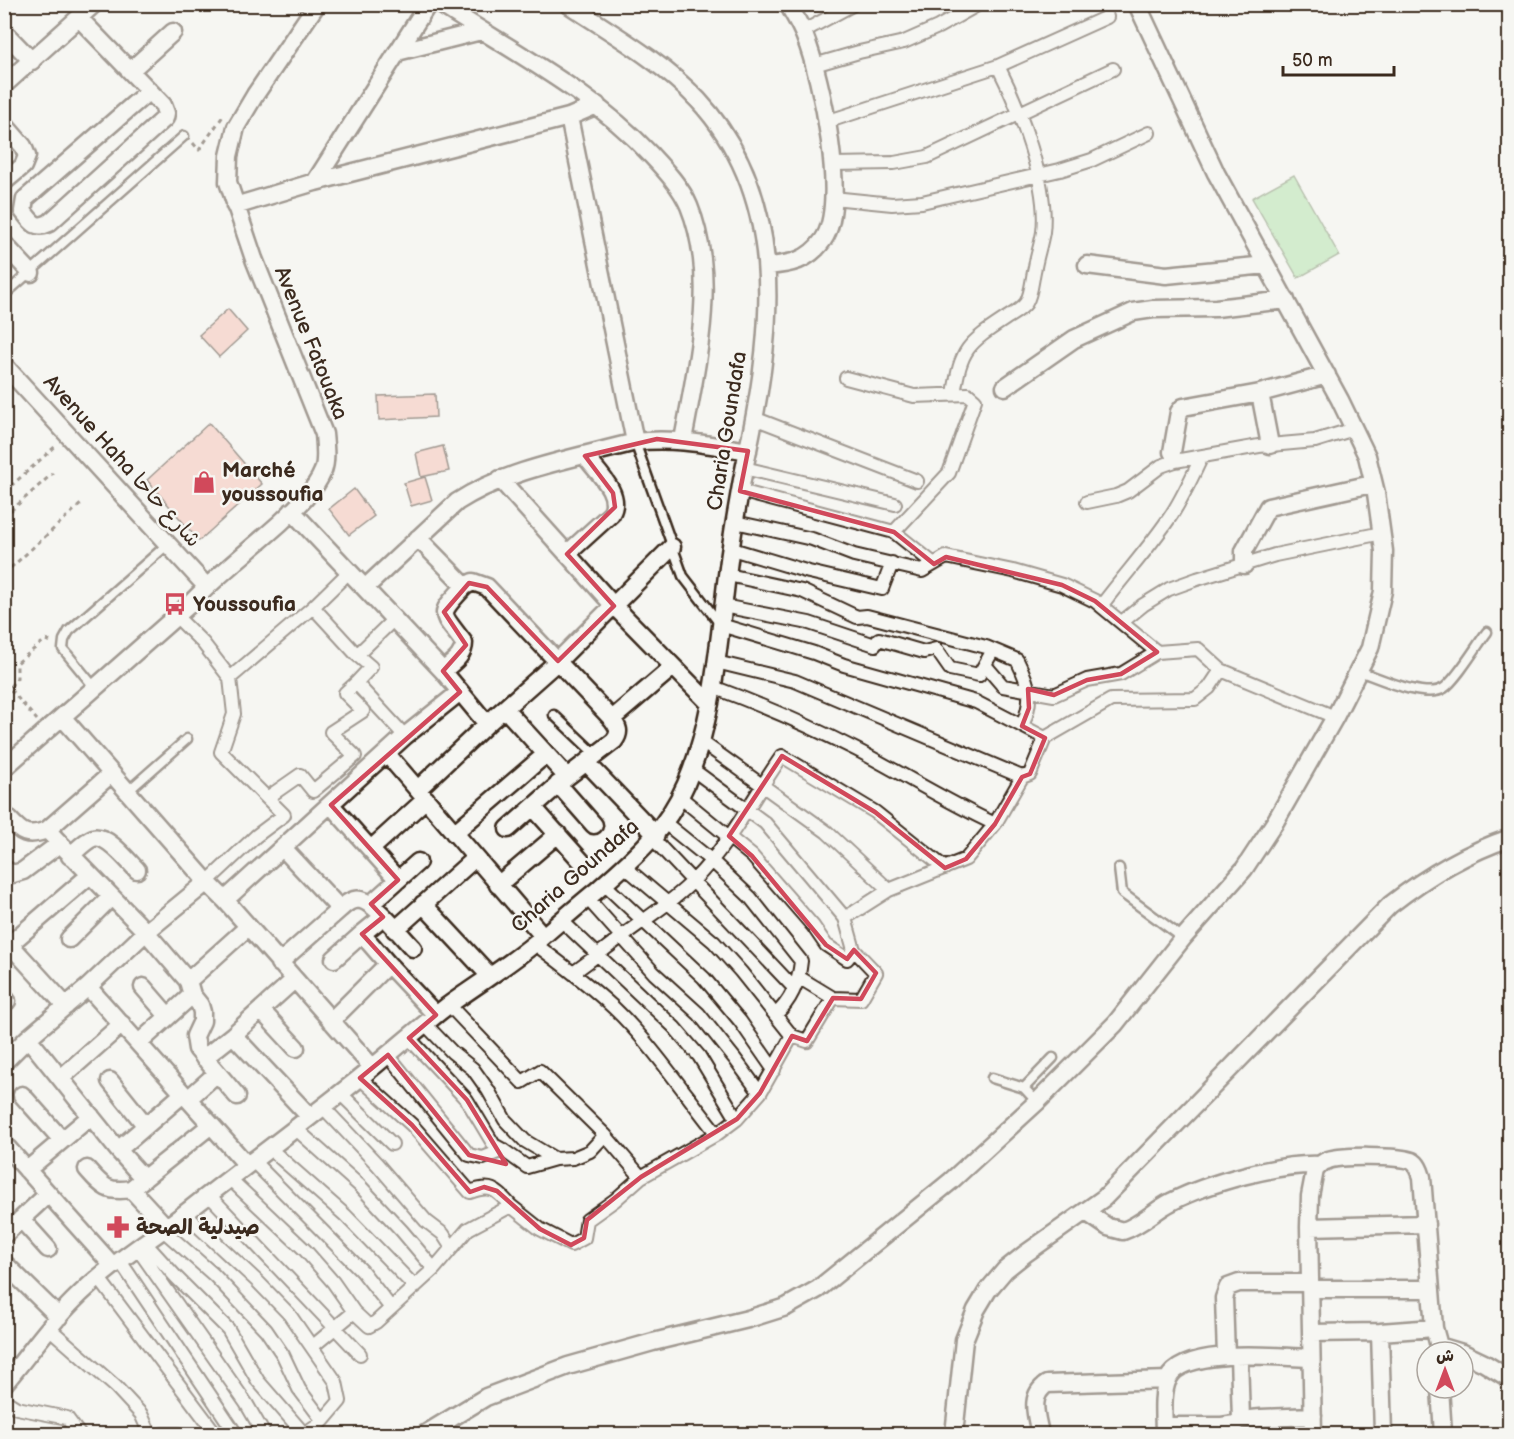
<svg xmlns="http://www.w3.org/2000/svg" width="1514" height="1439" font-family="'Balsamiq Sans','Playpen Sans Arabic',sans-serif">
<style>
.green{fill:#a9dfa2;stroke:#728460;stroke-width:1.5}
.building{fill:#f5bbad;stroke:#3b2a1e;stroke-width:1.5}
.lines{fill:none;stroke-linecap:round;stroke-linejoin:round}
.service-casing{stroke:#3b2a1e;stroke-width:13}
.pedestrian-casing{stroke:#3b2a1e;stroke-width:16}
.minor-casing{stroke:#3b2a1e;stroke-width:21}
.path{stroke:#3b2a1e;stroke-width:3;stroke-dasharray:4.5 4.5;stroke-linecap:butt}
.service{stroke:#f6f6f2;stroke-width:8}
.pedestrian{stroke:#f6f6f2;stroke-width:12}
.minor{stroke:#f6f6f2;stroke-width:16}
.marked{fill:none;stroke:#d1495b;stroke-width:4.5;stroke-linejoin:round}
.labels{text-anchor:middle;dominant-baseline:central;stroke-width:5;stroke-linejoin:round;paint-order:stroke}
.street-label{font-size:21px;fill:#3b2a1e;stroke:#f6f6f2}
.poi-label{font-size:21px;font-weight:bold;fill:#3b2a1e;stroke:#f6f6f2;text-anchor:start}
</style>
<rect width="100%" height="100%" fill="#f6f6f2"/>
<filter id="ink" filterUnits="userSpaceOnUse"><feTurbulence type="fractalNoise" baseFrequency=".0167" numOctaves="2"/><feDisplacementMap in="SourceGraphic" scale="12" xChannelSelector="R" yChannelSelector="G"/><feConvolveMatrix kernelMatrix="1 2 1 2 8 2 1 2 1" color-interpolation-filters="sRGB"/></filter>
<g filter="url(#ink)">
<path class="green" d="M1294,175L1339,255L1298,278L1252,198Z"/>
<path class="building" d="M228,309L247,331L219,357L199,335Z
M435,394L436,417L379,420L378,396Z
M209,423L262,484L199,541L147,480Z
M443,446L449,471L421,477L416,453Z
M425,477L432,500L411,506L404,483Z
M354,489L374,516L349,535L329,509Z"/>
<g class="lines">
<g class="service-casing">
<path id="service" d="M4,295L184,136
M635,442L683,576L720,624
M1359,671C1379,678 1426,700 1444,688C1457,679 1477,645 1487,632
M95,688L63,649L64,640L69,631L168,544
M554,715L596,755
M127,792L187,739
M1119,868L1122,893L1183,938
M992,1078L1024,1088L1037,1102
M1024,1088L1053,1058"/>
</g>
<g class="pedestrian-casing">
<path id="pedestrian" d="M802,32L854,4
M814,65L859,52L904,42L938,27L979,4
M826,122L998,66L1107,17
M832,164L894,163L927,157L1113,69
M833,198L892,204L922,202L1060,170L1092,160L1149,133
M846,378L914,396L968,394L975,400L949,473L894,532
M954,394C961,349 967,344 1005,319C1011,315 1021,310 1026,303C1032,293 1032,278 1035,267C1037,256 1041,244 1043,232C1049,185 1019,107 998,66
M754,418L917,481
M744,468L895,504
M740,491L894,532L934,564
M1087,502L1116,496L1128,491L1161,466L1175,461L1259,446L1315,441L1354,429
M735,522L812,539L854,555L922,571L946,557L1013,571L1062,585L1095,601L1157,652
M732,549L809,572L882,589L892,563
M350,571L313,607L357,655L394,619
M728,575L802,591L857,617L867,616L986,647L1017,660C1030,686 1034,699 1022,726
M723,606L809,623L875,645L879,639L924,652L936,649L950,669L979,675L993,650
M1101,606C1125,574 1151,546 1172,514C1184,495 1193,475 1202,456
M176,616L203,643L230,678L313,607
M1122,622L1143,605L1169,589L1197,579L1275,555L1382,533
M721,625L814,653L844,665L976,702L1045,738
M357,655L371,667L356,683L405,736
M716,662L795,681L1022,777
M985,665L1003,686L1054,695L1087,680L1121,674L1157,652L1198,649L1221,670
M230,678L234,714L221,752L267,798
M713,687C762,705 810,726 857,750C903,774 947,802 995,824
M702,742L827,832L889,890
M692,769L765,823L845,918
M680,797L752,856L813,926L826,945L847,959L854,950
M665,823L712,861L750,897L801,961C799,982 791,1001 775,1015
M653,839L794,988
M625,867L714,942L741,972L792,1036
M207,882L256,836L284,815L267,798L300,775L313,791L355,756L331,732L363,711L345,693L356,683
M604,884L704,978L740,1021L774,1070
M587,898L654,973L699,1014L735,1059L760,1093
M561,920L674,1027L699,1056L737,1119
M535,944C562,964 589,985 614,1008C650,1042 685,1094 717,1134
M573,973C590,961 605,949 621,937C646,918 673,902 694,880C730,844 753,797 782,756L875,812L945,868
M833,998L861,999L876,973L854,950L845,918L889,890L966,859L995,824L1022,777L1030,774L1045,738L1111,700L1195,699L1209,688L1221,670L1335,717
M449,1005L522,1082L540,1071L605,1135
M425,1024L452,1052L473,1069L488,1090L505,1120L525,1141L555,1159L573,1158L590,1151L605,1135L641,1177
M409,1038L467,1100L494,1145L503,1150
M388,1055L469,1155L483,1158L503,1150L527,1167L555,1159
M360,1078L412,1125L470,1192C492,1184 496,1190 511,1206
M340,1093L392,1144
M323,1107L377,1164L426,1221L443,1234L452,1248
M295,1128L360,1186L402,1231L434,1269
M269,1148L345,1215L415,1287
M253,1161L362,1271L391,1308
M229,1178L305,1250L333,1282L354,1312
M209,1195L360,1354
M185,1214L258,1282L289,1314L336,1382L340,1401L323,1421L304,1434
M163,1230L214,1275L266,1330L283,1355L299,1389L323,1421
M146,1244L176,1277L228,1329L258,1381L304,1434
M138,1249L246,1403L264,1434
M120,1261L236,1434
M98,1277L216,1434
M49,1328L116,1387L141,1414L150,1434
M312,1347L354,1312L369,1326L376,1322L434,1269L468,1229L511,1206L540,1229L571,1245L584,1238L587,1220L615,1200L641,1177L717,1134L737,1119L760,1093L792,1036L807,1041L833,998L800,978
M4,1400L17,1408L67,1418L79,1434
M163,1434H179"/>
</g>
<g class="minor-casing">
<path id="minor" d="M440,4C513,52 591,91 651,155C665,170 681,187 689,206C696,223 700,242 702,259C709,313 693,386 683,440
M79,18L163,105L166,113L165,118L49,223C35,230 31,221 23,211L25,199L149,91
M4,32L32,61
M397,52L481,31
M130,71L173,32
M4,85L94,4
M569,117L635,442
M4,124L23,146L27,156L23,166L4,182
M315,182L428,4
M235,206L315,182L569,117L597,105
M4,244L31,273
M1087,265L1166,275L1266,265
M767,266C791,264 808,261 823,240C849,204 821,77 805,37C801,26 794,15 788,4
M4,365L206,586
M1005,387L1074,339L1133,312L1153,309L1216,308L1286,300
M1260,393L1270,445
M1172,452L1179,412L1183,407L1260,393L1327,375
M500,479L614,606L710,704
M292,511L443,671L487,724
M418,538L465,586L473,582L487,587L612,719L673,667
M567,554L611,514C623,494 597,472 585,456
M1244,565V551L1268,507L1372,484
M366,587L457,502C508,469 576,458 635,442C673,437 710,445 748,451
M443,671C452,663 464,656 464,643C441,611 436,617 465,586
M63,718L207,882L225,900L372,1067
M387,754L543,936
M546,754L567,777
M587,763L656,835
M4,768L190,604C217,575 249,551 279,524C295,509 315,491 323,471C327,460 325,446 324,434L254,259L228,182L229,156L236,127L255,95L317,4
M558,784L594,825
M418,789L487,724L558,661L672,547
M331,805L398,880
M533,807L583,863
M4,814C20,830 23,839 47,830L146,932L188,981L192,995L200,1005L202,1012V1021L195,1036L197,1049L237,1096
M508,829L567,777L614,741C621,732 618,727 612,719
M47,830L111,774
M454,833L546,754L505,709
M283,848L340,909C346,904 352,898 361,900C376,903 401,936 413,948
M371,849L426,799
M70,856C77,850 85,841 93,838C107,834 128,861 137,870
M4,869L13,874L23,871L59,844
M498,885L558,834
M225,900L405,736L460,692
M371,904L418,862
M423,904L490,976
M395,930L475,858
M4,938L66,1006
M69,939L111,897
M4,949L90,875
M334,959L362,934
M279,963L340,909
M388,964L436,1015
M188,981L248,927
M88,987L247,1165
M143,987L168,1016
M4,998L7,1001
M261,1010L296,1048
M331,1021L388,964L362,934L383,917
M233,1035L310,1117
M28,1038L118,1150L144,1179
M139,1043L192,995
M204,1058L233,1035L294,980
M4,1062L28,1038L88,987L146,932L207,882
M61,1078L122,1024
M110,1081L146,1126
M22,1095L62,1140
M188,1099L217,1073
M4,1144L113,1266
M118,1150L183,1094
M87,1169C102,1186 107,1193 131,1189L211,1125
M27,1170L91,1116
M131,1189L167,1228
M1086,1212L1108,1227L1123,1231C1141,1225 1155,1210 1171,1202C1208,1183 1279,1163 1320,1165
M21,1219L48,1249
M1309,1227L1426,1224
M4,1235L48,1194
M4,1263L59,1317
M1310,1289H1431
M1380,1332L1383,1434
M1311,1333L1380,1332L1434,1328
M1463,1353L1484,1363L1510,1379
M1226,1356L1224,1298L1228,1287L1239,1283H1310
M1239,1356L1241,1420
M4,1384C27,1357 48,1326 73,1301C108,1265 153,1239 193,1207C247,1165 302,1124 356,1081C386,1057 415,1031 446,1007C475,986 506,967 534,944C554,927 574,909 595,892C634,858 665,832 686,784C710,728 716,668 723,609C729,553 738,496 750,440C774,323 786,195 698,100C661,61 613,34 568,4
M1440,1388L1443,1434
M1164,1426H1222L1235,1424L1241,1420L1261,1418L1313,1416
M425,1434L486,1397L568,1366L653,1342L748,1319L786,1307L818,1289L951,1181L1037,1102L1115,1024L1183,938L1244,869L1275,822L1335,717L1370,648L1383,591L1384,551L1376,493L1367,456L1340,400L1216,173L1137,4
M954,1434L964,1340L976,1310L988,1290L1005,1270L1025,1254L1104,1198L1390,905C1427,876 1465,853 1510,838
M1040,1434C1037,1417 1028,1396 1047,1384L1168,1380
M1164,1434C1164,1418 1161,1394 1168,1379C1184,1346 1279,1357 1311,1358
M1313,1434L1309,1227L1310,1196L1315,1170C1319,1166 1322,1162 1326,1161C1338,1155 1400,1156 1412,1161C1418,1164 1420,1171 1422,1177L1434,1328L1439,1346L1459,1352"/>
</g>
<path class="path" d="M193,143L199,150L223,116
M4,492L57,445
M4,517L53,473
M4,574L83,502
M4,683L9,688L17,678V663L45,640L53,642
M4,692L9,688L37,720"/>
<use href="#service" class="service"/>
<use href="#pedestrian" class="pedestrian"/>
<use href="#minor" class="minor"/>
</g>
</g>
<path d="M0 0H1514V1439H0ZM657,439L748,451L740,491L894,532L934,564L946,557L1062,585L1095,601L1157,652L1121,674L1087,680L1054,695L1028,689L1029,708L1022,726L1045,738L1030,774L1022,777L995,824L966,859L945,868L875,812L782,756L729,836L752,856L826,945L847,959L854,950L876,973L861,999L833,998L807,1041L792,1036L760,1093L737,1119L641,1177L587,1220L584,1238L571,1245L540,1229L497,1191L484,1187L470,1192L412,1125L360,1078L388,1055L469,1155L506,1164L467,1100L409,1038L436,1015L362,934L383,917L371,904L398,880L331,805L460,692L443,671L466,645L444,612L469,583L487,587L558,661L614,606L567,554L615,507L613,493L585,456Z" fill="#f6f6f2" fill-opacity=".55" fill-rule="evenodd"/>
<path class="marked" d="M657,439L748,451L740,491L894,532L934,564L946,557L1062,585L1095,601L1157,652L1121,674L1087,680L1054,695L1028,689L1029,708L1022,726L1045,738L1030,774L1022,777L995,824L966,859L945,868L875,812L782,756L729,836L752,856L826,945L847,959L854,950L876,973L861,999L833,998L807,1041L792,1036L760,1093L737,1119L641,1177L587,1220L584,1238L571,1245L540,1229L497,1191L484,1187L470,1192L412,1125L360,1078L388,1055L469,1155L506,1164L467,1100L409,1038L436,1015L362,934L383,917L371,904L398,880L331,805L460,692L443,671L466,645L444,612L469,583L487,587L558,661L614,606L567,554L615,507L613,493L585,456Z"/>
<defs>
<g id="shop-bare" transform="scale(1.8)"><path d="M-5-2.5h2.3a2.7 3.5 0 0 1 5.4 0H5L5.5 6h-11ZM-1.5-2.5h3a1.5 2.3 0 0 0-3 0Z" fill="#d1495b" stroke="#f6f6f2" stroke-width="2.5" paint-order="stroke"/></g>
<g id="bus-bare" transform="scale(1.8)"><path d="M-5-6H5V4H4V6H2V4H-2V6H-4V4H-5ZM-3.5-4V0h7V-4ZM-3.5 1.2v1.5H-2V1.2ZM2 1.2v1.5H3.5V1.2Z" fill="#d1495b" stroke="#f6f6f2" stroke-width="2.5" paint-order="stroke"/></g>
<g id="pharmacy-bare" transform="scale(1.8)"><path d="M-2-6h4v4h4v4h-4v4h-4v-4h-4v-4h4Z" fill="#d1495b" stroke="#f6f6f2" stroke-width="2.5" paint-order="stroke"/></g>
</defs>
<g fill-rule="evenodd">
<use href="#shop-bare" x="204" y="482"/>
<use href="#bus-bare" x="175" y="604"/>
<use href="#pharmacy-bare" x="118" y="1227"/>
</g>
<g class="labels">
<g class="street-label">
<text transform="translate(311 343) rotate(68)">Avenue Fatouaka</text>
<text transform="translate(727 431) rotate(-81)">Charia Goundafa</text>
<text transform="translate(122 461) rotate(48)">Avenue Haha شارع حاحا</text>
<text transform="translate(575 876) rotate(-41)">Charia Goundafa</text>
</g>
<g class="poi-label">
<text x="222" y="470">Marché<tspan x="222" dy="24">youssoufia</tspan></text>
<text x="193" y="604">Youssoufia</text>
<text x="136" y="1227">صيدلية الصحة</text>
</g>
</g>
<rect width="1514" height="1439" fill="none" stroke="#f6f6f2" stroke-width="24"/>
<rect x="12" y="12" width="1490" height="1415" fill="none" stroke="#3b2a1e" stroke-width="2" filter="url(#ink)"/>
<g transform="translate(1445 1370)"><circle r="28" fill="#f6f6f2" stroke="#aba49d" stroke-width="1.5"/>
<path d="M0-4.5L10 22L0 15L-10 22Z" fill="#d1495b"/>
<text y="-9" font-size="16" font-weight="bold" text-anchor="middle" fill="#3b2a1e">ش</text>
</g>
<path d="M1283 66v9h111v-9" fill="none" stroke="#3b2a1e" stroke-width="3"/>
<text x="1292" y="66" font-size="18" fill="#3b2a1e" stroke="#f6f6f2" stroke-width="4.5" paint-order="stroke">50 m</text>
</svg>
